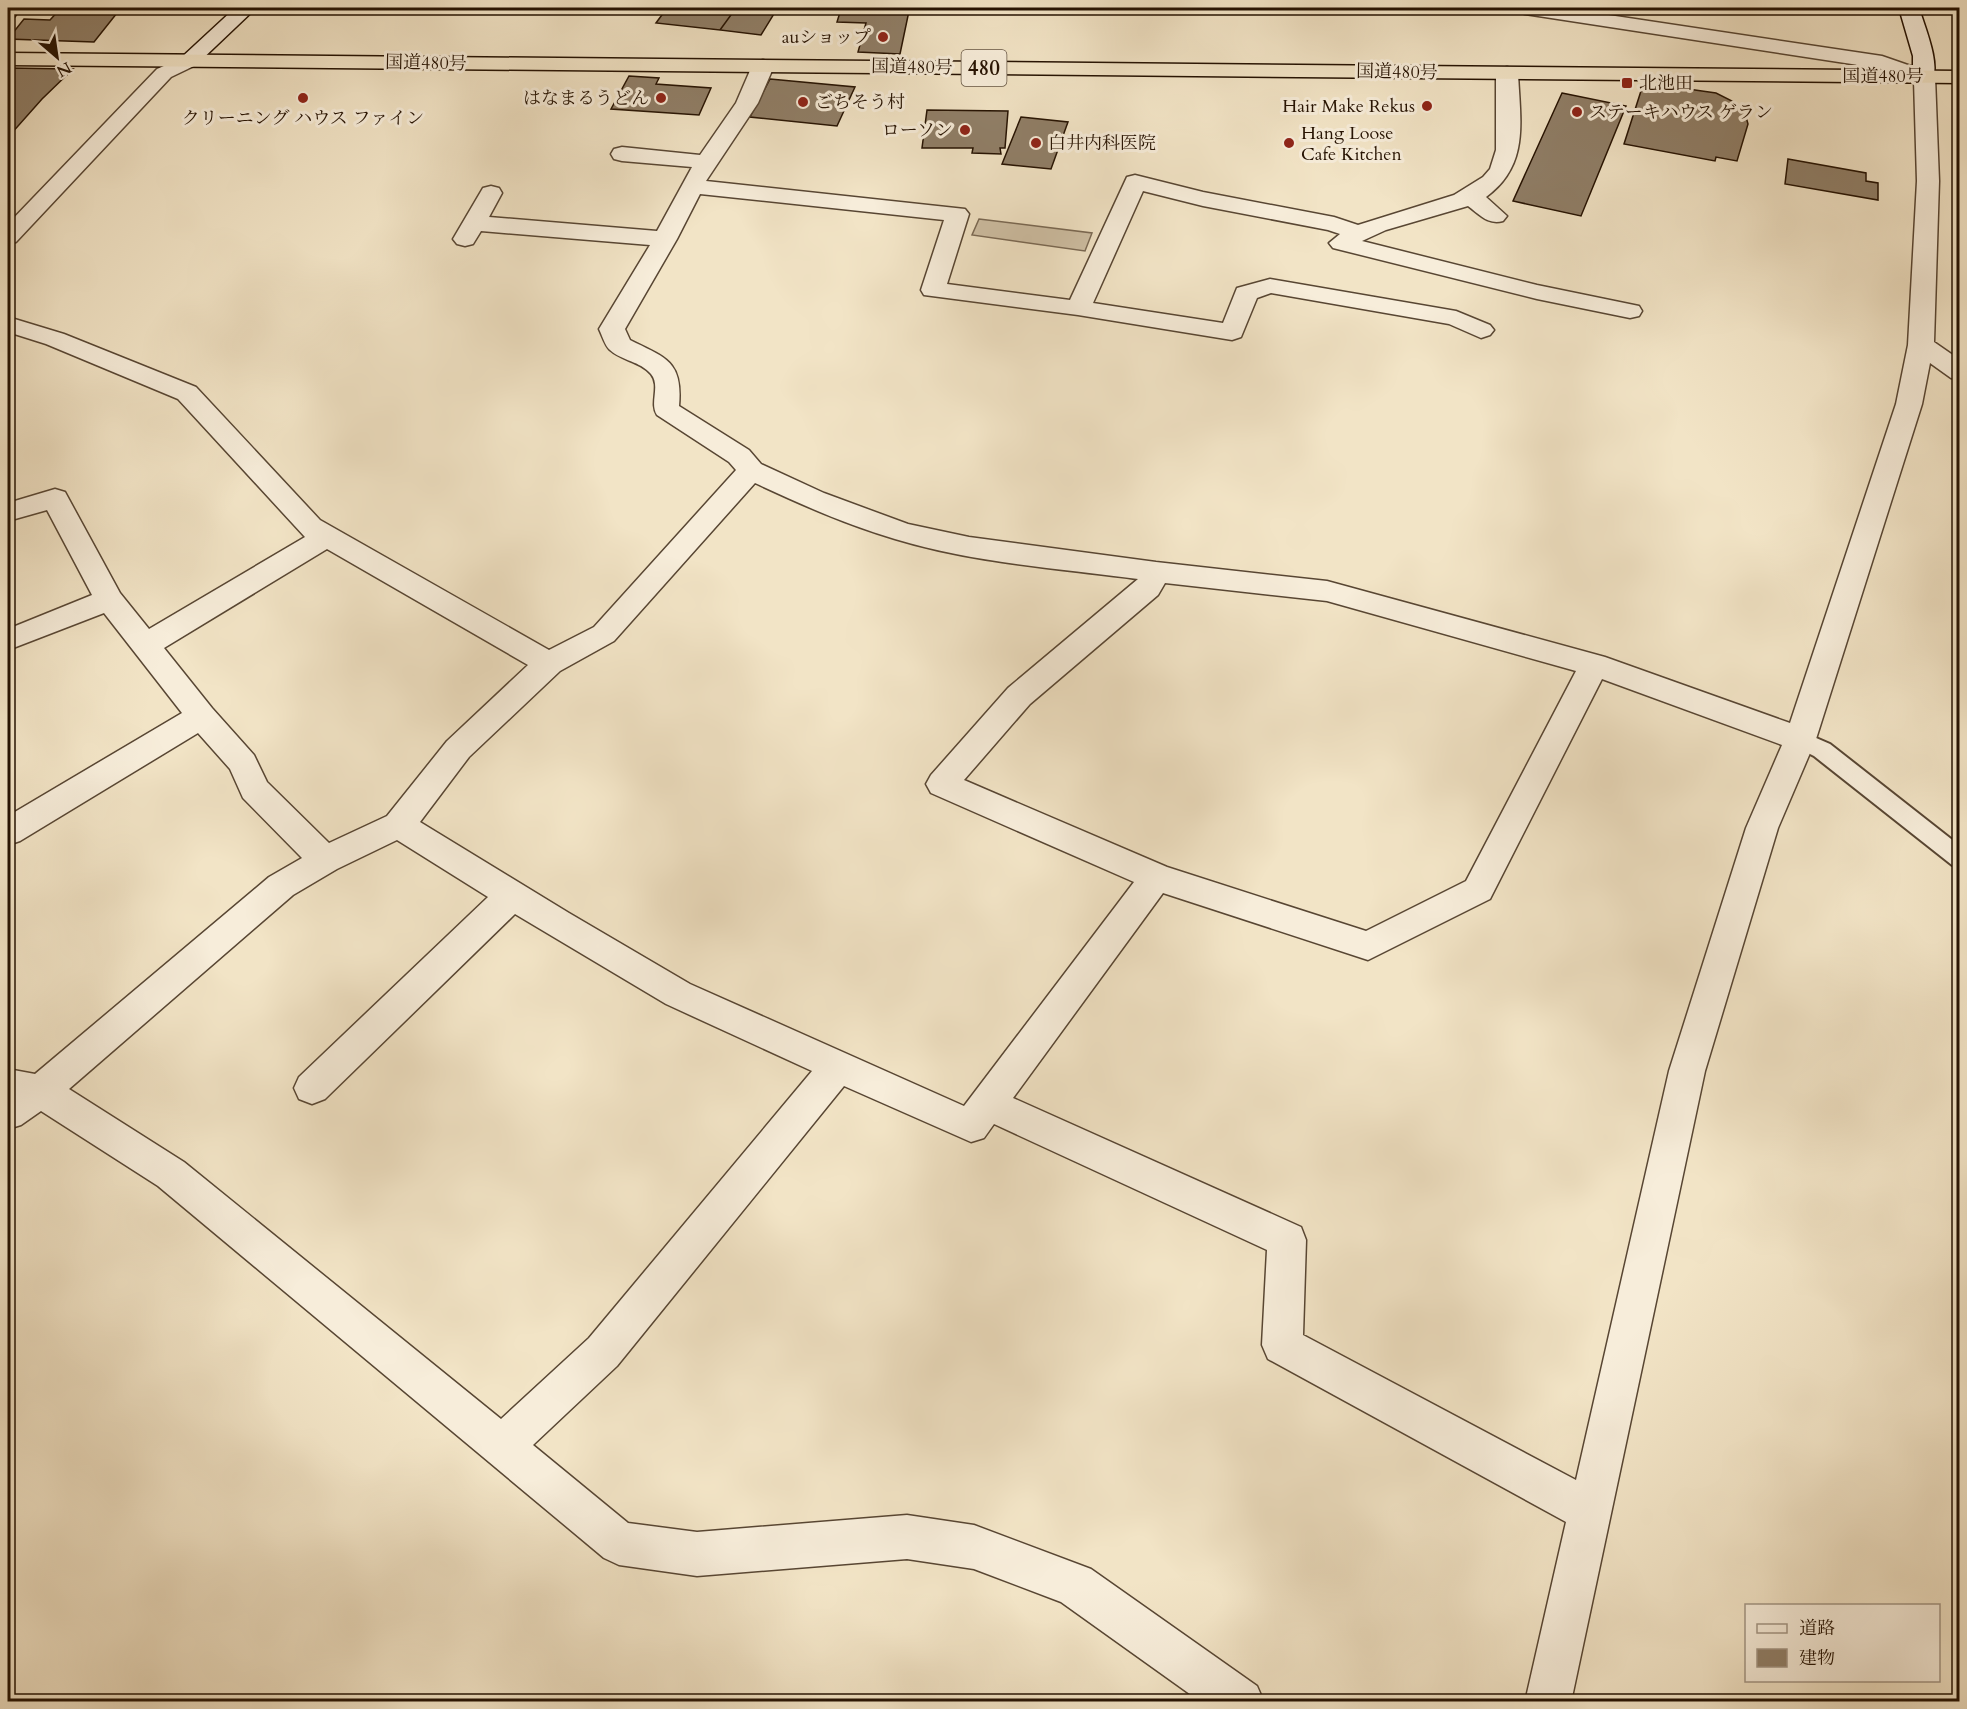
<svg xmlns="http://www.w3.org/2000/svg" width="1967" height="1709" font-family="Cardo,'Noto Serif JP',serif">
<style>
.green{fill:#cfc0a5;stroke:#7a6954;stroke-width:1.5}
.building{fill:#907f68;stroke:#251202;stroke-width:1.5}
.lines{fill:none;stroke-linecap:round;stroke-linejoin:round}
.lane-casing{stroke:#584633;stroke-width:4}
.street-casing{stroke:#584633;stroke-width:3}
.secondary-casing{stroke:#251202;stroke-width:3}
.highway-casing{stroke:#251202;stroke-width:3}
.lane{fill:#f7edda;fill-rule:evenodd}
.street{fill:#f7edda;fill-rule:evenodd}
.secondary{fill:#f7edda;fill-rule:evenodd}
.highway{fill:#f2e4c6;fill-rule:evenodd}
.poi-dot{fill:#8f2418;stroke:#f7edda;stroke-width:2}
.labels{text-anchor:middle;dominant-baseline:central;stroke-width:6;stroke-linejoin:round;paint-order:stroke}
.far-poi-label{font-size:18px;fill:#251202;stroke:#f7edda;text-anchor:start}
.far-street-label{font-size:18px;fill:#251202;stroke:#f7edda}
.shield{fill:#f7edda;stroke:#645443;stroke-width:1.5}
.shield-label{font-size:21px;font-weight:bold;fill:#251202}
</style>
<rect width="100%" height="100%" fill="#f2e4c6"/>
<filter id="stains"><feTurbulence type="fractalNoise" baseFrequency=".00333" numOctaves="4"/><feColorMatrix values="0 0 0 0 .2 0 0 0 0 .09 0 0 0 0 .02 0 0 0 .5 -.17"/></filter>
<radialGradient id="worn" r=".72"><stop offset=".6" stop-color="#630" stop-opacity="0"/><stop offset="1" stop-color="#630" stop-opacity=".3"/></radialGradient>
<path class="green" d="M979,219L1092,233L1085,251L972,235Z"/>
<path class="building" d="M8,8H22L8,26Z
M61,8H121L94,42L8,39L24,19L50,20Z
M667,8H736L720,30L656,23Z
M736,8H762L777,9L761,35L720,30Z
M841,9L909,11L900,54L858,52L866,23L837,22Z
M8,68L73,69L42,99L11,134L8,133Z
M629,76L659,78L656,84L711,88L699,115L611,109Z
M770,79L855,87L837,126L750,117Z
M1660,87L1680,91L1688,89L1716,93L1736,103L1745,113L1748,124L1737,161L1716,157L1715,161L1624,144L1641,91Z
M1562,93L1626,106L1581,216L1513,201Z
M927,110L1008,111L1005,148H1000L1001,154L972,153L973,148H922Z
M1021,117L1068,122L1051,169L1002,164Z
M1788,159L1866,173V181L1878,183V200L1785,184Z"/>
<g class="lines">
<g class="lane-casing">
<path id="lane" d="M1800,731L1830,744L1960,846V868L1952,865L1814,756L1792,745L1789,739L1792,733Z"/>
</g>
<g class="street-casing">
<path id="street" d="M1515,8H1562L1882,56L1931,73L1935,77L1939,181L1934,342L1960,360V380L1951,378L1930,363L1922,404L1816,739L1778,828L1705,1071L1571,1702H1525L1566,1522L1268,1359L1262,1345L1267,1250L994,1124L984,1138L971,1142L844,1086L617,1366L533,1445L628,1523L697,1532L907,1515L974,1525L1091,1569L1257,1686L1264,1702H1201L1061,1602L974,1569L907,1559L697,1576L619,1565L604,1558L158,1186L41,1111L21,1125L8,1129V1069L35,1074L269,877L302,858L243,798L230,769L198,733L20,841L8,845V816L182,713L104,613L8,650V629L92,595L47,510L8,521V503L55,489L65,492L120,593L149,629L305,537L178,399L46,344L8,332V317L64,334L196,387L320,520L549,650L594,627L736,470L729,462L657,415C649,403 661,386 651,374C640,361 622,361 610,350C605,346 602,335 599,329L650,245L481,231L473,244L465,246L457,244L453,239L483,188L491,186L499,188L502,193L489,217L657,231L692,167L622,161L614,159L611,154L614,149L622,147L700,155L736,103L752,66L756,62L763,60L770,62L774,66L758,103L706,181L965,209L969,214L947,284L1070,300L1127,177L1135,175L1203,192L1334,217L1358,225L1454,195L1483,177L1490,169L1496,150V73L1500,69L1507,67L1514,69L1518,73C1520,121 1530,165 1486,197L1507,216L1503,221C1488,225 1480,215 1468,206L1386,230L1362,241L1537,285L1639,306L1642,311L1639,316L1630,318L1537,299L1333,248L1329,243L1340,234L1328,230L1203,206L1143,191L1093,303L1223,323L1237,288L1270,279L1456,311L1490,325L1494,330L1490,335L1481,338L1449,324L1271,293L1257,298L1241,337L1232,340L1078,315L924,295L921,290L944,220L700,194L677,239L625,329L630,340C666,358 683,361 679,406L749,450L761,464L824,493L908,524L969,537L1156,562L1327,581L1605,657L1790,723L1896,404L1908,345L1917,181L1914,80L1878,68L1525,14L1518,12ZM755,483C800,504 847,525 895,539C973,563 1057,568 1138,579L1008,688L931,775L926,784L931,793L1134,882L964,1106L690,984L569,913L420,822L469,757L560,671L614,641ZM327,549L528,665L447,741L387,816L329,843L267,782L254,755L212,708L164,648ZM1165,583L1327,601L1576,671L1466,881L1366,931L1167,867L964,780L1030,704L1158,595ZM1602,679L1782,745L1746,828L1669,1071L1576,1480L1303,1335L1306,1240L1301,1227L1013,1098L1163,893L1368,960L1490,899ZM397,840L488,897L299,1077L294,1088L299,1099L312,1104L325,1099L515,914L666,1004L812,1071L589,1338L501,1419L184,1162L69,1089L293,895L337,869Z
M189,55L196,57L199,61L196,65L171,77L16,242L8,244V224L157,69Z"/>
</g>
<g class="secondary-casing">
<path id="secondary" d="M235,8H256L196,65L189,67L182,65L179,61L182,57Z
M1899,8H1919C1924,25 1942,67 1931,81L1924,83L1917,81L1913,77V56Z"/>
</g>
<g class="highway-casing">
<path id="highway" d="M8,53L1960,71V83L8,65Z"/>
</g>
<use href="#lane" class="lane"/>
<use href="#street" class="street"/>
<use href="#secondary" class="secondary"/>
<use href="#highway" class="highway"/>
</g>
<g class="poi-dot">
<circle cx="883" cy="37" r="6"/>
<rect x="1621" y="77" width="12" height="12" rx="3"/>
<circle cx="303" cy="98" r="6"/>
<circle cx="661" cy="98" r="6"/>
<circle cx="803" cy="102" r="6"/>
<circle cx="1427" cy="106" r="6"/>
<circle cx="1577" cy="112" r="6"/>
<circle cx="965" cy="130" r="6"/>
<circle cx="1036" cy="143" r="6"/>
<circle cx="1289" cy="143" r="6"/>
</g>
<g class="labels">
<g class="far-poi-label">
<text x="871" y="37" text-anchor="end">auショップ</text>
<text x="1639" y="83">北池田</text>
<text x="649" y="98" text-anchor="end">はなまるうどん</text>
<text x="815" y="102">ごちそう村</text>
<text x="1415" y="106" text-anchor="end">Hair Make Rekus</text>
<text x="1589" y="112">ステーキハウス ゲラン</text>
<text x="303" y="118" text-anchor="middle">クリーニング ハウス ファイン</text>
<text x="953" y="130" text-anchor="end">ローソン</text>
<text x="1301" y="133">Hang Loose<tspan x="1301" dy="21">Cafe Kitchen</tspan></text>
<text x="1048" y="143">白井内科医院</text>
</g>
<g class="far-street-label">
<text transform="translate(426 63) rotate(1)">国道480号</text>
<text transform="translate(912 67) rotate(1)">国道480号</text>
<text transform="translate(1397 72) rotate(1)">国道480号</text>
<text x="1883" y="76">国道480号</text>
</g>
<rect class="shield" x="961.5" y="50" width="45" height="36" rx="4.5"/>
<g class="shield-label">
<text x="984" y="68">480</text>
</g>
</g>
<rect width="1967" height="1709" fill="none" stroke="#f2e4c6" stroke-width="30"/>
<rect x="9" y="9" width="1949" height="1691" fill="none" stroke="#251202" stroke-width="3"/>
<rect x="15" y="15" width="1937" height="1679" fill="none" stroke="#251202" stroke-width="1.5"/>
<rect x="1745" y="1604" width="195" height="78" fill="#f7edda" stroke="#a39584" stroke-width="1.5"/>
<rect x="1757" y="1624" width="30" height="9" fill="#f7edda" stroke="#a39584" stroke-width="1.5"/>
<text x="1799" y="1634" font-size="18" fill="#251202">道路</text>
<rect x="1757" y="1649" width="30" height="18" fill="#907f68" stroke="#a39584" stroke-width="1.5"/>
<text x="1799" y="1664" font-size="18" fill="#251202">建物</text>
<g transform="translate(57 57) rotate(151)" stroke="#f7edda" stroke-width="4.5" paint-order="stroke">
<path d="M0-4.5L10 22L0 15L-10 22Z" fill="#251202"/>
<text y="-9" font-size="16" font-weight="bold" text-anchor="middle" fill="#251202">N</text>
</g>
<rect width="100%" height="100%" filter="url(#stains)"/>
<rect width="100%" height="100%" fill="url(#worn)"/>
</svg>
